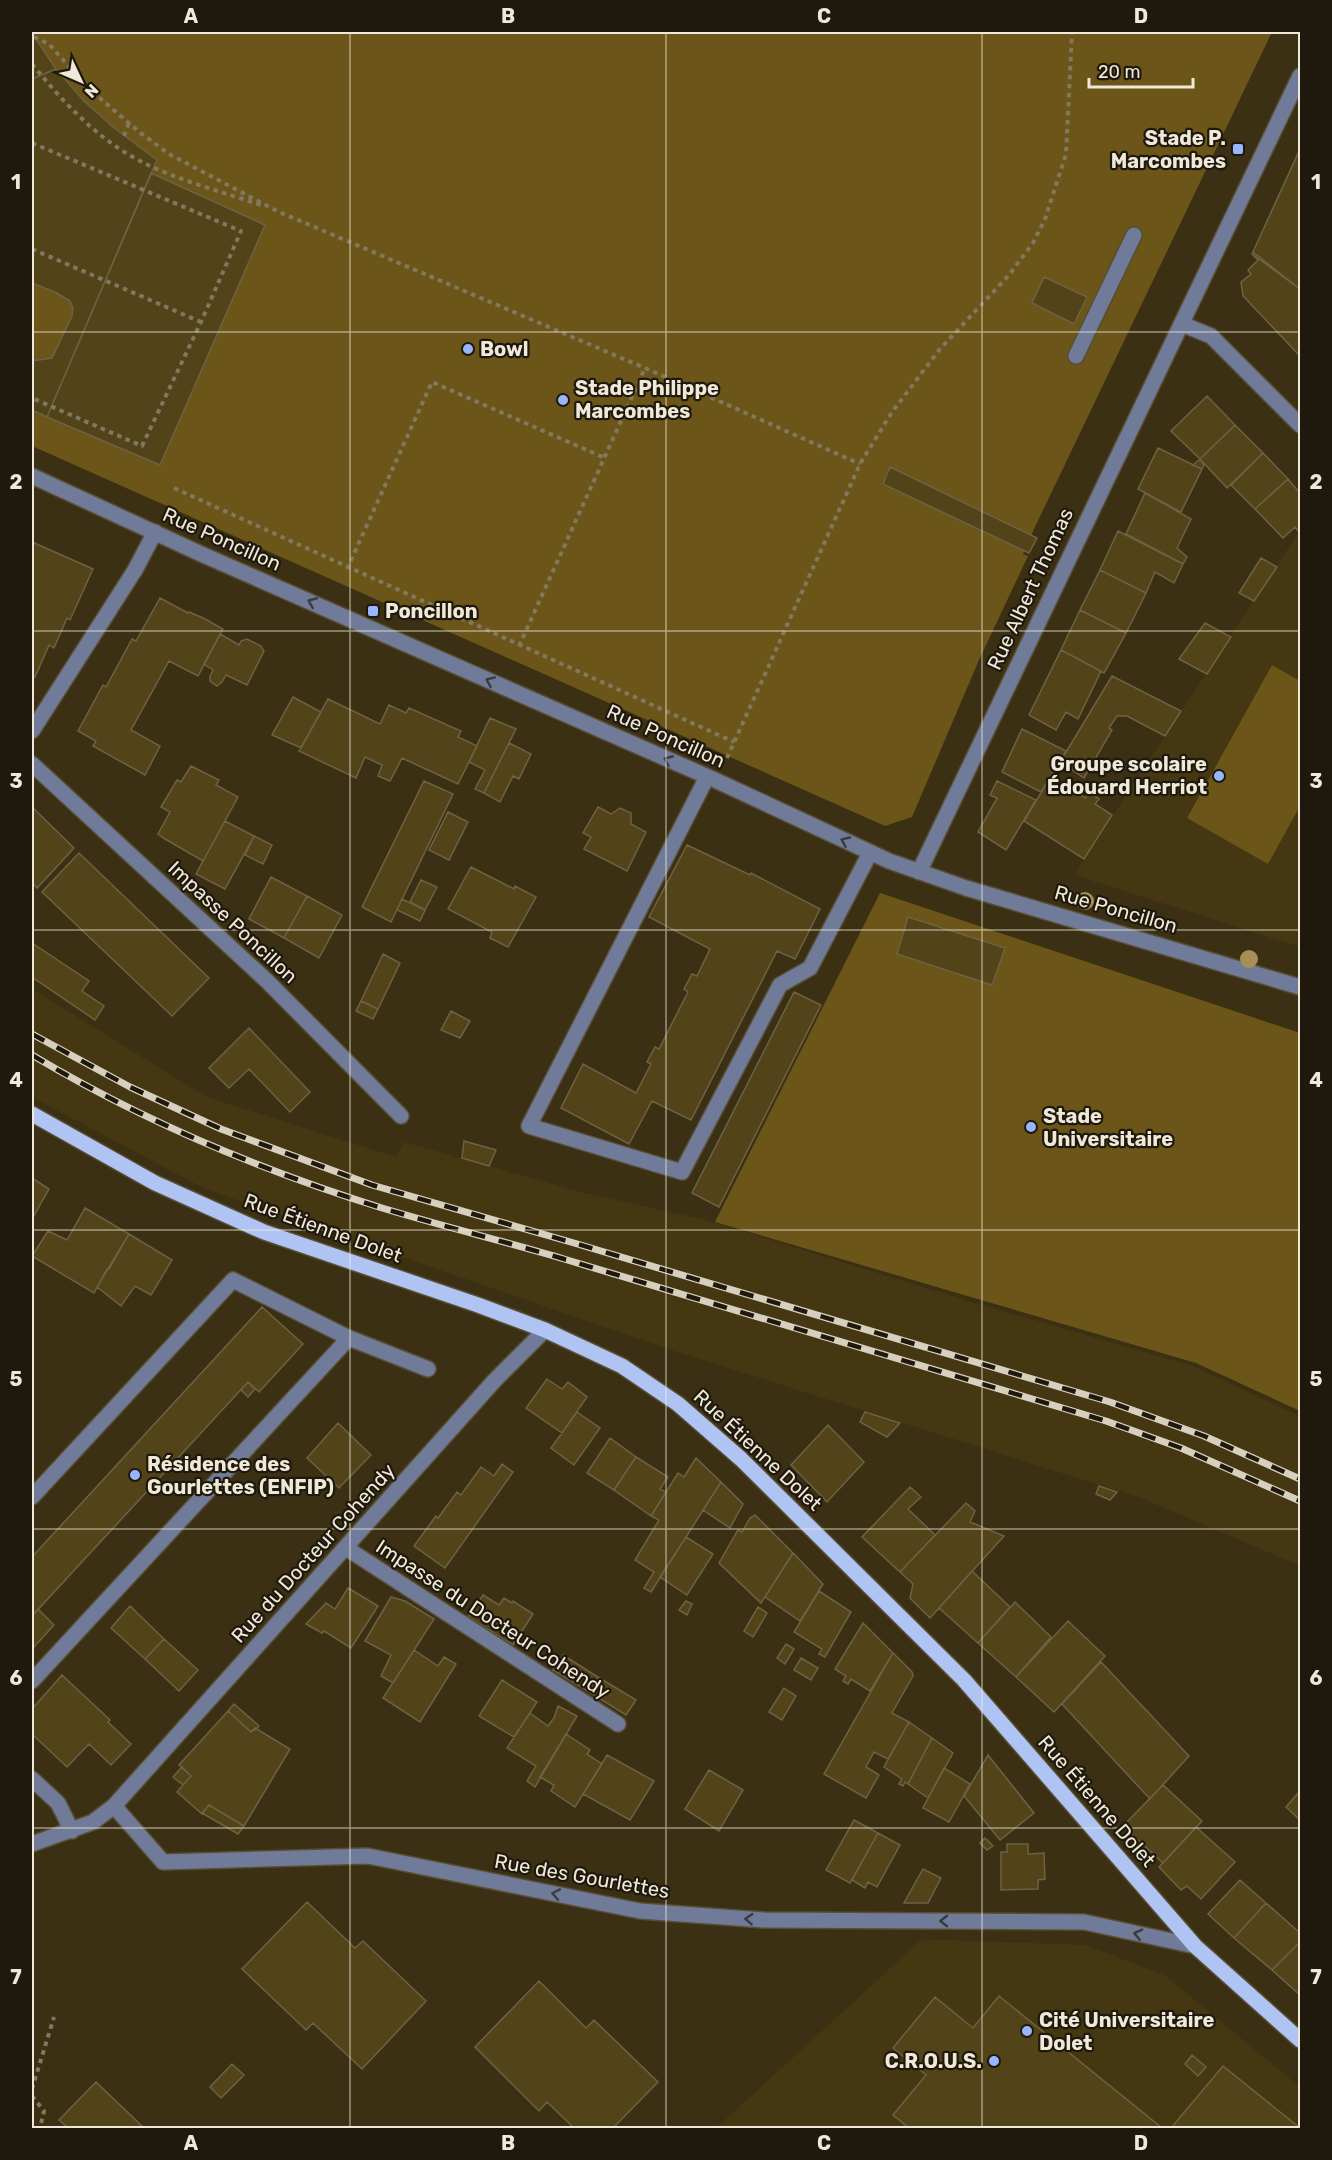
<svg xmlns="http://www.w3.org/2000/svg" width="1332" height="2160" font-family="Rubik,sans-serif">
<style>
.built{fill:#443711}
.garden{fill:#6b5518}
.building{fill:#534318;stroke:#6e6245;stroke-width:1.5}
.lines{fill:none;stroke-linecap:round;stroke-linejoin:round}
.minor-casing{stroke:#584e33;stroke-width:18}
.major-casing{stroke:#584e33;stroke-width:18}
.path{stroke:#817860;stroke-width:4;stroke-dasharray:4.5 4.5;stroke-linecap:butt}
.minor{stroke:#6f7b98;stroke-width:15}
.major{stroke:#b0c4f4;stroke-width:15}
.rail-casing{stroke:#d8d0bf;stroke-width:7}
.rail{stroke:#1e190c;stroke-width:4.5;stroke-dasharray:14;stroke-linecap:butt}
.tree{fill:#a68f54}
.oneway{stroke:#3a3b3d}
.grid{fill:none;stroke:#f0e9d9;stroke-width:1.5;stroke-opacity:0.55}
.poi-dot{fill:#98b5fd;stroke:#1e190c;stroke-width:2}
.labels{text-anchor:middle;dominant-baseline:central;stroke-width:4.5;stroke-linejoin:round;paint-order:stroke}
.poi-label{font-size:20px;font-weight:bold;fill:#f0e9d9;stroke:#1e190c;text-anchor:start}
.street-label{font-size:20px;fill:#f0e9d9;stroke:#1e190c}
.neatline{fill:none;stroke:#f0e9d9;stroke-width:2}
.grid-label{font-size:20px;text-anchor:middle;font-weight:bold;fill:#f0e9d9}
</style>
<rect width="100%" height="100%" fill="#3b3013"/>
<path class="built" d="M1300,530V947L1074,875Z
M32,989L207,1097L396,1157L404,1142L581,1192L706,1220L975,1303L1193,1366L1300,1416V1566L1141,1498L674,1351L205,1189L32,1097Z
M922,1939L1086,1945L1166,1976L1300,2087V2128H716Z"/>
<path class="garden" d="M32,32H1272L1035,527L1023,554L1028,556L979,660L912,817L885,826L32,446Z
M1272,665L1300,681V806L1268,864L1187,818Z
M880,893L1300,1033V1411L1196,1363L715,1222Z"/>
<path class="building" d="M32,33L56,69L32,79Z
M56,69L84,101L113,127L157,160L47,417L32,410V361L52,358L72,316L73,308L70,301L57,293L32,283V79Z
M1300,149V289L1252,254Z
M151,173L265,225L160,465L47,417Z
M1253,252L1300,289V356L1243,296L1241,282L1251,274L1248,270L1258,260L1252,254Z
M1044,277L1087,297L1074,324L1032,303Z
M1207,396L1235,425L1200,459L1171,431Z
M1235,425L1263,453L1227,488L1200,459Z
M1158,448L1202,469L1181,512L1138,489Z
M1263,453L1288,479L1255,509L1231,485Z
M1200,459L1204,465L1202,469L1193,465Z
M890,467L1037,538L1029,553L883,484Z
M1288,479L1300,493V530L1299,532L1295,527L1283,538L1255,509Z
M1145,493L1191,519L1177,548L1187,557L1183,564L1126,534Z
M1118,531L1183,564L1174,583L1155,572L1146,593L1100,570Z
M32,542L93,569L70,620L67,618L54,648L49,645L35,677L32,676Z
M1261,558L1277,567L1254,601L1239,593Z
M1100,570L1146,593L1126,633L1080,610Z
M160,598L188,613L189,612L203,618L223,629L198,676L169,661L131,730L160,746L145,775L93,746L96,741L78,731L103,685L106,687L132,639L136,641Z
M1080,610L1126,633L1104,673L1061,650Z
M1205,623L1231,637L1207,674L1179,659Z
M220,634L239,645L241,641L247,639L261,646L264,651L247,685L226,675L222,682L217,686L210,681V676L213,670L204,664Z
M1061,650L1101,671L1078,719L1066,712L1056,730L1029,715Z
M1112,676L1181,711L1165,736L1127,716H1117L1109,728L1112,730L1084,778L1060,762Z
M293,697L321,712L301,748L272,735Z
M328,699L380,724L389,705L406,713L409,708L461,731L458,737L477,746L458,784L402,758L390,781L378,776L382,765L365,757L356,778L299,751Z
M490,718L516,729L484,793L475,789L485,770L469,762Z
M1022,729L1066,751L1041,792L1002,772Z
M509,743L531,754L519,779L513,776L500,802L484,793Z
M191,766L219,780L216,785L238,797L203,861L165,839L158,834L170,812L161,807L177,780L181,782Z
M1051,776L1085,798L1090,793L1099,799L1095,804L1112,815L1084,859L1024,821Z
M424,781L453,794L391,922L362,907Z
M997,781L1036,800L1006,850L978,832L997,798L990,795Z
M32,807L74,848L37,888L32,882Z
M598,807L611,814L620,808L631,813V824L646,832L627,871L584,849L591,837L583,833Z
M448,812L468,822L449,860L429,850Z
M225,821L254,836L225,889L196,874Z
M254,836L272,845L263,864L245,855Z
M687,845L750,875L751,873L820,909L795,959L777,951L691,1120L652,1101L629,1144L561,1108L583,1064L636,1093L651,1064L647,1062L655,1047L659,1049L688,992L684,989L692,974L697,976L710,949L649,917Z
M79,853L209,978L172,1016L42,892Z
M471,867L514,889L515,886L536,897L508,947L490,938L492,932L448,909Z
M271,877L307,896L284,938L249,919Z
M421,880L437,887L425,910L410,902Z
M307,896L342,915L319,958L284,938Z
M402,899L425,910L420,921L397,910Z
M908,917L1005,948L992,985L897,954Z
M32,943L89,981L82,991L104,1006L95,1020L32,977Z
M383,954L400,963L378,1009L361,1001Z
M794,992L821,1005L719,1207L692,1193Z
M361,1001L378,1009L373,1019L356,1011Z
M451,1011L470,1021L460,1038L441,1030Z
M249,1028L310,1092L290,1112L249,1069L229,1088L209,1068Z
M464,1141L496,1150L489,1166L462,1158Z
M32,1178L49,1189L32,1219Z
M85,1208L129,1234L109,1269H107L94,1293L32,1256L48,1231L67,1240Z
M129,1234L172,1260L151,1295L135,1286L121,1306L97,1287Z
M262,1307L303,1344L259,1392L248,1382L32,1616V1557Z
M547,1379L562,1389L568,1382L587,1397L562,1433L526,1408Z
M248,1382L255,1389L248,1397L241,1390Z
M577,1412L600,1428L574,1465L551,1448Z
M865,1412L900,1423L887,1437L860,1422Z
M338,1423L371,1455L339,1488L307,1458Z
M828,1425L864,1462L827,1502L791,1465Z
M610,1438L636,1457L614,1490L587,1473Z
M636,1457L668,1477L660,1489L666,1492L651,1516L614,1490Z
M696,1458L721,1482L651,1592L644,1588L654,1572L635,1560L659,1520L651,1516L678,1473L684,1477Z
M502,1464L513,1472L445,1568L414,1546L436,1516L438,1518L457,1492L461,1495L481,1467L494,1476Z
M721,1482L743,1504L730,1528L703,1510Z
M1099,1486L1117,1492L1110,1500L1096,1494Z
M910,1487L921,1497L908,1509L935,1535L900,1572L862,1537Z
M966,1503L975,1511L970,1522L1004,1536L930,1618L910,1598L913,1584L900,1572Z
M755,1515L793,1553L761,1603L719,1563L738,1530L742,1532L750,1518Z
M686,1537L713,1554L687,1595L660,1577Z
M793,1553L823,1584L800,1621L765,1597Z
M972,1571L1010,1607L978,1643L939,1608Z
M348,1588L378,1606L351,1648L324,1631L322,1633L306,1624L326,1603L335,1609Z
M819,1591L851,1612L825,1657L819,1654L822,1649L794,1632Z
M483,1595L499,1605L504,1598L512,1603L513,1601L533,1614L513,1645L468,1617Z
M391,1597L405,1601L434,1619L393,1683L381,1676L391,1655L365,1641Z
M686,1601L692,1604L687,1615L679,1610Z
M1015,1602L1051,1637L1016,1677L978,1643Z
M130,1606L164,1639L145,1659L111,1628Z
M758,1607L767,1613L753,1637L744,1631Z
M38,1609L54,1625L33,1648L32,1616Z
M1068,1621L1105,1656L1054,1712L1016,1677Z
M863,1623L893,1653L870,1691L851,1679L848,1684L843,1681L846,1676L835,1669Z
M164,1639L198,1670L179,1691L145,1659Z
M786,1644L794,1649L785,1664L777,1658Z
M414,1650L438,1666L444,1657L456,1664L420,1722L383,1698Z
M893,1653L912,1672L913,1676L892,1713L909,1722L888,1759L874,1752L866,1767L879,1775L866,1798L824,1774Z
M563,1655L598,1677L589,1692L553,1670Z
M801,1658L818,1668L811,1680L794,1670Z
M1101,1662L1189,1756L1150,1799L1062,1704Z
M62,1675L110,1720L108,1722L131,1744L111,1765L89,1744L67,1767L32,1734V1709Z
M598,1677L636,1700L626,1715L589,1692Z
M502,1680L537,1702L514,1737L479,1716Z
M784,1688L796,1696L782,1720L769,1712Z
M234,1704L259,1726L256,1729L251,1732L228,1711Z
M558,1706L577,1716L535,1787L527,1781L536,1766L507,1748L530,1713L548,1726L554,1718Z
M228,1711L251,1732L255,1728L290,1749L244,1826L209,1805L202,1814L177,1792L191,1776L179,1765Z
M909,1722L932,1738L908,1784L905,1782L903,1786L899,1784L902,1779L884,1767Z
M566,1734L590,1750L587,1754L602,1764L575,1807L551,1791L554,1785L540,1777Z
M932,1738L953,1753L928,1798L908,1784Z
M607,1755L654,1781L630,1820L583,1794Z
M988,1755L1034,1813L1000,1840L964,1796Z
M182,1767L191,1776L183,1785L173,1777Z
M944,1768L970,1784L949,1822L923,1808Z
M709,1770L743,1790L719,1831L685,1809Z
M1163,1785L1202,1821L1163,1863L1123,1826Z
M1300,1791V1820L1286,1807Z
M209,1805L244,1826L238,1834L202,1813Z
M854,1820L878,1833L850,1883L826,1870Z
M1196,1827L1235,1862L1201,1899L1187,1886L1181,1890L1159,1867Z
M878,1833L900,1845L877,1887L868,1882L865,1888L852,1880Z
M985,1838L993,1846L987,1850L980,1843Z
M1007,1844H1028V1854L1044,1853L1045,1879L1038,1880V1889L1001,1890V1852H1007Z
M923,1869L941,1878L928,1903H904Z
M1240,1880L1266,1903L1234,1938L1208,1914Z
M307,1902L355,1948L363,1941L426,2001L362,2069L313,2023L306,2030L242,1969Z
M1266,1903L1300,1933V1942L1272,1970L1234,1938Z
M1300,1942V1995L1272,1970Z
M539,1981L586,2028L594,2020L658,2082L613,2128H574L547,2102L539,2111L475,2047Z
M999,1996L1162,2128H909L893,2115L926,2075L893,2048L935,1997L973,2028Z
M1192,2055L1206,2067L1198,2076L1185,2064Z
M232,2064L244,2075L221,2098L210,2087Z
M1223,2066L1300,2128H1171Z
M96,2082L144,2128H68L59,2120Z"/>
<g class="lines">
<g class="minor-casing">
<path id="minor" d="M1182,324L1211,336L1300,425
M1076,356L1134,235
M32,476L199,553L715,780L889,861L966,888L1300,987
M32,731L135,570L155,532
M32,764L267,981L401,1116
M707,777L529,1126L682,1172L780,985L810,968L870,853
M919,872L1300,76
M32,1497L233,1280L349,1338
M346,1548L618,1724
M32,1681L349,1338L428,1369
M32,1779L58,1803L72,1831
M114,1806L163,1862L368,1856L640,1911L764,1920L1084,1922L1195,1946
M32,1844L93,1822L114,1806L495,1380L545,1330"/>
</g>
<g class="major-casing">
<path id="major" d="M32,1114L155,1183L264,1232L478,1305L545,1330L622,1366L678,1404L741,1459L964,1680L1195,1946L1300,2040"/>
</g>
<path class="path" d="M34,37L49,44L87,87L138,131L169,154L277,211L645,368L860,464
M32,64C63,102 97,139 142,162C177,180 226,193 264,206
M124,136L129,123
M32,143L241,231L201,322L142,446L32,398
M32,249L201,322
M174,488L734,742
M347,569L432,382L605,458
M519,646L645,368
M727,758L860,464L892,412L940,349L1009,275L1033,243L1045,219L1066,154L1072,32
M32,2089L54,2017
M32,2096L44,2111L40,2128"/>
<use href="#minor" class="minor"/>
<use href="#major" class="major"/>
<g class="rail-casing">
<path id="rail" d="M32,1034L130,1087L221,1129L372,1185L574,1243L1110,1402L1204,1436L1300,1479
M32,1055C141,1120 260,1170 382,1208C442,1226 503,1241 564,1259C744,1313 925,1367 1106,1421L1181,1448L1300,1501"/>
</g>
<use href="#rail" class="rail"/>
</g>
<g class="tree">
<circle cx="1085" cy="901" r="9"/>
<circle cx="1249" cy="959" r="9"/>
</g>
<defs><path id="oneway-chevron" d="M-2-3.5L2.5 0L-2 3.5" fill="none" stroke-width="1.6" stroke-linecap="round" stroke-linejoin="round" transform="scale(1.5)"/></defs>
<g class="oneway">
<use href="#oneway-chevron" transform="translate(312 602) rotate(-157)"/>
<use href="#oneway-chevron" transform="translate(490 681) rotate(-156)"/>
<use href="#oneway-chevron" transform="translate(668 760) rotate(-156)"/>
<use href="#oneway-chevron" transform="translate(845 841) rotate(-155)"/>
<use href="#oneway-chevron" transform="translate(556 1894) rotate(-169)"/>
<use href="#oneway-chevron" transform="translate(749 1919) rotate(-176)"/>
<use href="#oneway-chevron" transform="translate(944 1921) rotate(-180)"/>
<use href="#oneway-chevron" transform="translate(1138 1934) rotate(-167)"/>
</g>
<path class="grid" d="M350,32V2128M666,32V2128M982,32V2128M32,332H1300M32,631H1300M32,930H1300M32,1230H1300M32,1529H1300M32,1828H1300"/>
<g class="poi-dot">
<rect x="1232" y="143" width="12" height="12" rx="3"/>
<circle cx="468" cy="349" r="6"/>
<circle cx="563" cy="400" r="6"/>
<rect x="367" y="605" width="12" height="12" rx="3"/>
<circle cx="1219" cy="776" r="6"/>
<circle cx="1031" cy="1127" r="6"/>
<circle cx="135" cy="1475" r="6"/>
<circle cx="1027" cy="2031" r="6"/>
<circle cx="994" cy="2061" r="6"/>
</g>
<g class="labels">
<g class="poi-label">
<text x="1226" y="138" text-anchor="end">Stade P.<tspan x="1226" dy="23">Marcombes</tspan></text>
<text x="480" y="349">Bowl</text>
<text x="575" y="388">Stade Philippe<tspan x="575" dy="23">Marcombes</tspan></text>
<text x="385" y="611">Poncillon</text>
<text x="1207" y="764" text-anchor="end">Groupe scolaire<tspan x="1207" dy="23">Édouard Herriot</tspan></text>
<text x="1043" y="1116">Stade<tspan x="1043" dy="23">Universitaire</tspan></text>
<text x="147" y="1464">Résidence des<tspan x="147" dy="23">Gourlettes (ENFIP)</tspan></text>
<text x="1039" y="2020">Cité Universitaire<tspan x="1039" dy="23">Dolet</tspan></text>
<text x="982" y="2061" text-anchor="end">C.R.O.U.S.</text>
</g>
<g class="street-label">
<text transform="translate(222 539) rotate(24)">Rue Poncillon</text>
<text transform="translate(1030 589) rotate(-65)">Rue Albert Thomas</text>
<text transform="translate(666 736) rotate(24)">Rue Poncillon</text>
<text transform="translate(1116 909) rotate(16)">Rue Poncillon</text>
<text transform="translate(233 922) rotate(43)">Impasse Poncillon</text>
<text transform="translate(323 1228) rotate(20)">Rue Étienne Dolet</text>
<text transform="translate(758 1450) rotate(43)">Rue Étienne Dolet</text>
<text transform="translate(313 1553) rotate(-48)">Rue du Docteur Cohendy</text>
<text transform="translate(493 1619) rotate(33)">Impasse du Docteur Cohendy</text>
<text transform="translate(1097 1801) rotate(49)">Rue Étienne Dolet</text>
<text transform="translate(582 1876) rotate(10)">Rue des Gourlettes</text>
</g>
</g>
<rect width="1332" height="2160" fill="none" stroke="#1e190c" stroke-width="66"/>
<g transform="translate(81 81) rotate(134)" stroke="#1e190c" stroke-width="4.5" paint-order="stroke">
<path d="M0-4.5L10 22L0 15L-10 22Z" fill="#f0e9d9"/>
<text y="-9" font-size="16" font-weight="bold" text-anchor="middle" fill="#f0e9d9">N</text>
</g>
<path d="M1089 78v9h104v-9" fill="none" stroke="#f0e9d9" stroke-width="3"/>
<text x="1098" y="78" font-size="18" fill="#f0e9d9" stroke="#1e190c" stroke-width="4.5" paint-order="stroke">20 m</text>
<rect x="33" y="33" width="1266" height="2094" class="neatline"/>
<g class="grid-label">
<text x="191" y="23">A</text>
<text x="508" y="23">B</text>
<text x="824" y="23">C</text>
<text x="1141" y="23">D</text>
<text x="16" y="189">1</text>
<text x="1316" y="189">1</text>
<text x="16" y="489">2</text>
<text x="1316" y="489">2</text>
<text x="16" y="788">3</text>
<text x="1316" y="788">3</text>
<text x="16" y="1087">4</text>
<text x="1316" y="1087">4</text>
<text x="16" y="1386">5</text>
<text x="1316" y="1386">5</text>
<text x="16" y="1685">6</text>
<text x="1316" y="1685">6</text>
<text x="16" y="1984">7</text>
<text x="1316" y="1984">7</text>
<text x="191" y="2150">A</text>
<text x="508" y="2150">B</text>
<text x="824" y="2150">C</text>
<text x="1141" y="2150">D</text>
</g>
</svg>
